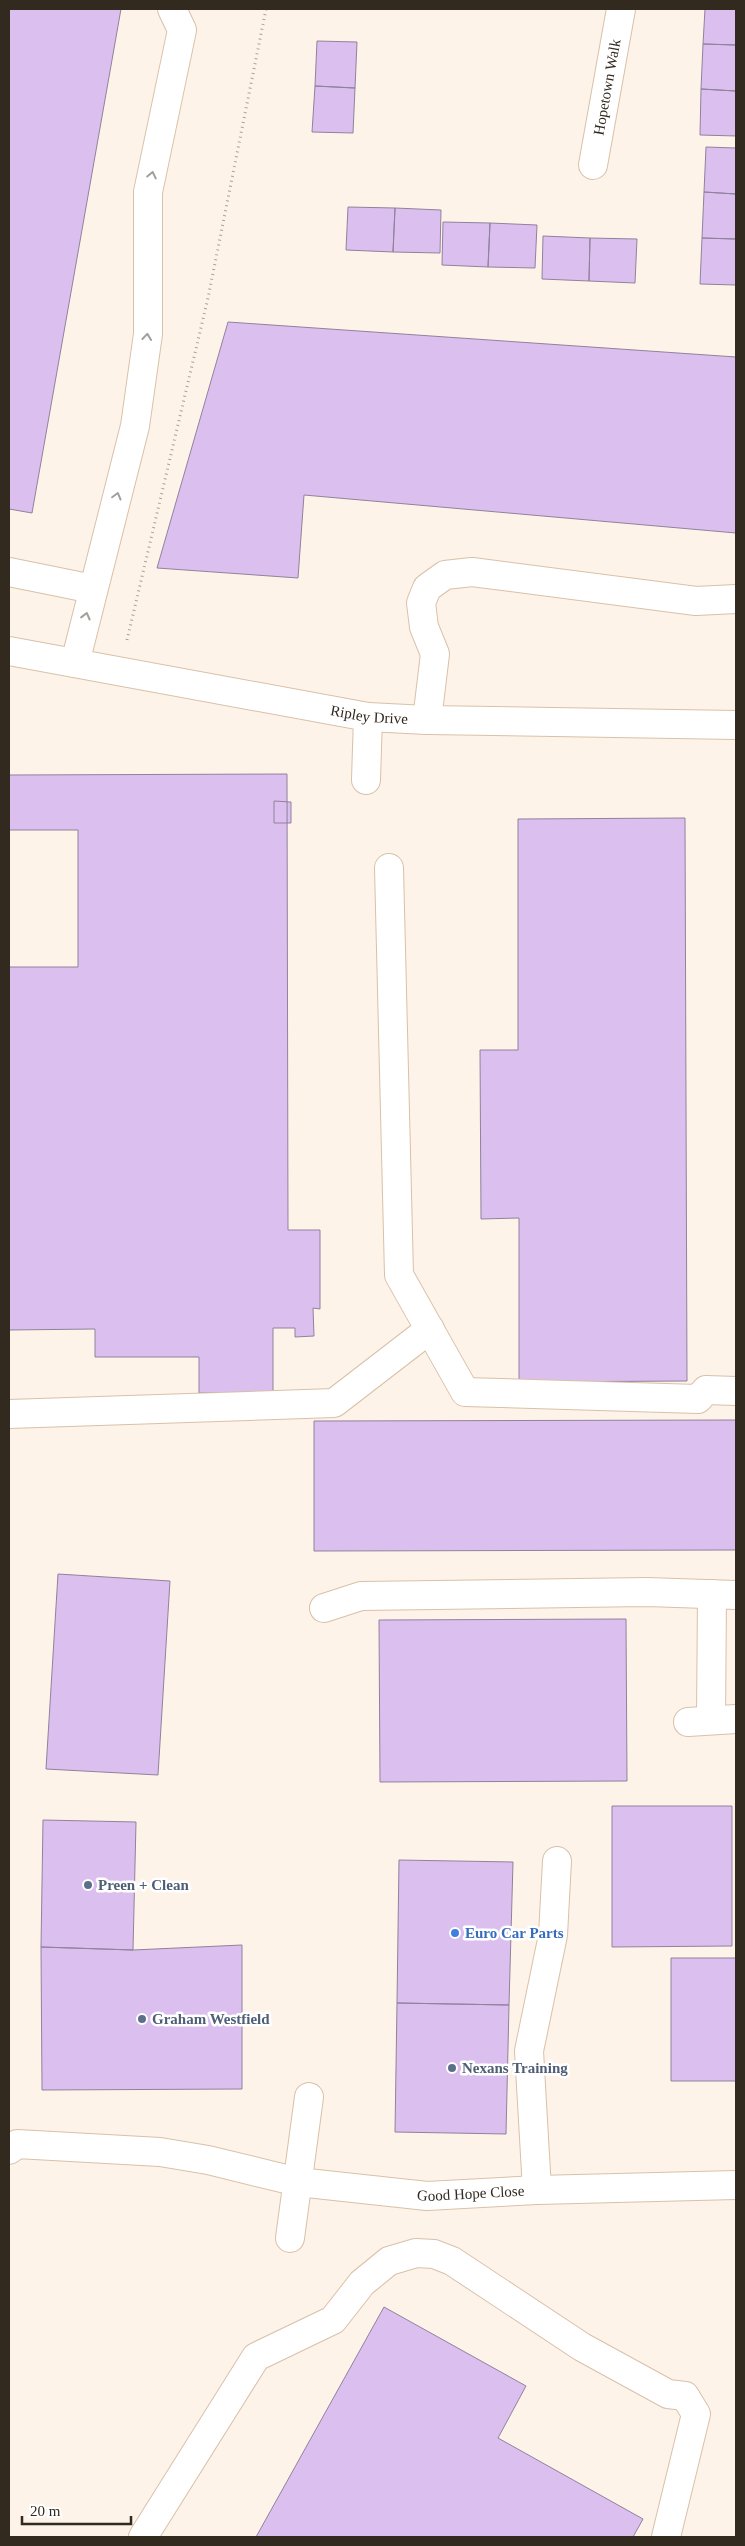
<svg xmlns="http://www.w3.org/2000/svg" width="745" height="2546" font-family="'Times New Roman',serif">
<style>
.building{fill:#dbbfef;stroke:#91829c}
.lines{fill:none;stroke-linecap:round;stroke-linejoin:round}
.minor-casing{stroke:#d9c1a9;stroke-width:30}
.path{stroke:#aba197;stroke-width:3;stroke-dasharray:1 4;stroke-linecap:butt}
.minor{stroke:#fff;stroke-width:28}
.oneway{stroke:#a39f9a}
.service-dot{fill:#5c6f8a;stroke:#fff;stroke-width:2}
.shop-dot{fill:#3f7fe0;stroke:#fff;stroke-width:2}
.labels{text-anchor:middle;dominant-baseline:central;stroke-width:5;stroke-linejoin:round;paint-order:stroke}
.street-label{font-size:15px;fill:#32291f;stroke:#fff}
.service-label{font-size:15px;font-weight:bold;fill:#4e5e75;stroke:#fff;text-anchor:start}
.shop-label{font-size:15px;font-weight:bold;fill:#366cbe;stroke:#fff;text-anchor:start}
</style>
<rect width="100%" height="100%" fill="#fdf3e9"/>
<path class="building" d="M9,9H121L32,513L9,509Z
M705,9H736V45L703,44Z
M317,41L357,42L355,88L315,86Z
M703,44L736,45V91L701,89Z
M315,86L355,88L353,133L312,132Z
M701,89L736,91V136L700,135Z
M706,147L736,148V194L704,192Z
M704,192L736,194V239L702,238Z
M348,207L395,208L393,252L346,250Z
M395,208L441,210L440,253L393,252Z
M443,222L490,223L488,267L442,265Z
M490,223L537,225L535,268L488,267Z
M543,236L590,238L589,281L542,279Z
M590,238L637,239L635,283L589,281Z
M702,238L736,239V285L700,284Z
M228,322L736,357V533L304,495L298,578L157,568Z
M287,774L288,1230H320V1309L313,1308L314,1336L295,1337V1328H273V1392L199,1393V1357H95V1329L9,1330V967H78V830H9V775Z
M274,801L291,802V823H274Z
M685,818L687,1381L519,1382V1218L481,1219L480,1050H518V819Z
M736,1420V1550L314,1551V1421Z
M58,1574L170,1581L158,1775L46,1769Z
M626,1619L627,1781L380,1782L379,1620Z
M612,1806H732V1946L612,1947Z
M43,1820L136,1822L133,1950L41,1947Z
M399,1860L513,1862L509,2005L397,2003Z
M242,1945V2089L42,2090L41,1947L133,1950Z
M671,1958H736V2081H671Z
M397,2003L509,2005L506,2134L395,2132Z
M384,2307L526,2386L498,2438L643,2519L633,2537H256Z"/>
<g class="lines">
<g class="minor-casing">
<g id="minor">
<path id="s1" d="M593,165L621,9"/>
<path d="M9,572L93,589"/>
<path id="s2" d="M9,651L368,717L427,720L736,725"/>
<path d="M75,663L135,426L148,334V192L182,30L172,9"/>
<path d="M427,720L435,654L424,627L421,603L427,588L445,575L472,572L696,601L736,599"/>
<path d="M366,780L368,717"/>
<path d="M389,868L399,1275L465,1392L698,1399L706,1390L736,1391"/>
<path d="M9,1414L334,1403L430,1329"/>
<path d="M324,1608L361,1596L647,1592L736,1595"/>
<path d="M711,1720L712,1594"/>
<path d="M688,1722L736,1719"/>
<path id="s3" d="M9,2150L17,2144L160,2152L208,2160L298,2182L427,2196L537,2190L736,2185"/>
<path d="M537,2190L529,2051L553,1935L557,1861"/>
<path d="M290,2238L309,2097"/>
<path d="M143,2537L256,2357L333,2320L362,2283L389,2261L416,2253L434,2254L452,2261L582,2347L668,2394L685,2396L696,2414L666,2537"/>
</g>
</g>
<path class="path" d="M127,640L208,298L266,9"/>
<use href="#minor" class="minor"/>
</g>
<defs><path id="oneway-chevron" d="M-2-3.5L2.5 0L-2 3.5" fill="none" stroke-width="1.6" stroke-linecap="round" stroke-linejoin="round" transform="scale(1.25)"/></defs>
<g class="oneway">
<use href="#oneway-chevron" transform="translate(152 175) rotate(-78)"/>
<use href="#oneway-chevron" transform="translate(147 337) rotate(-84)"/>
<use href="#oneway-chevron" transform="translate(117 496) rotate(-75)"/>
<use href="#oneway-chevron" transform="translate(86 616) rotate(-76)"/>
</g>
<g class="service-dot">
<circle cx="88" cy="1885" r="5"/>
<circle cx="142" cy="2019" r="5"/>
<circle cx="452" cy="2068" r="5"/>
</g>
<circle class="shop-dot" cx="455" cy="1933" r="5"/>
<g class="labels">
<g class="street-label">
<text stroke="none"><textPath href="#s1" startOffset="79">Hopetown Walk</textPath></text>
<text stroke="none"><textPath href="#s2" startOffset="366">Ripley Drive</textPath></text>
<text stroke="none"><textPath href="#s3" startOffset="468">Good Hope Close</textPath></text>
</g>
<g class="service-label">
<text x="98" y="1885">Preen + Clean</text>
<text x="152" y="2019">Graham Westfield</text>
<text x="462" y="2068">Nexans Training</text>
</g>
<g class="shop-label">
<text x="465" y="1933">Euro Car Parts</text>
</g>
</g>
<rect width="745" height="2546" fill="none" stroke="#32291f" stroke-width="20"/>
<path d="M22 2516v8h109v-8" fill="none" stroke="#32291f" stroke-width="2.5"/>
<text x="30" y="2516" font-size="15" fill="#32291f" stroke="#ffffff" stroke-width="4" paint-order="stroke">20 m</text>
</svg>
